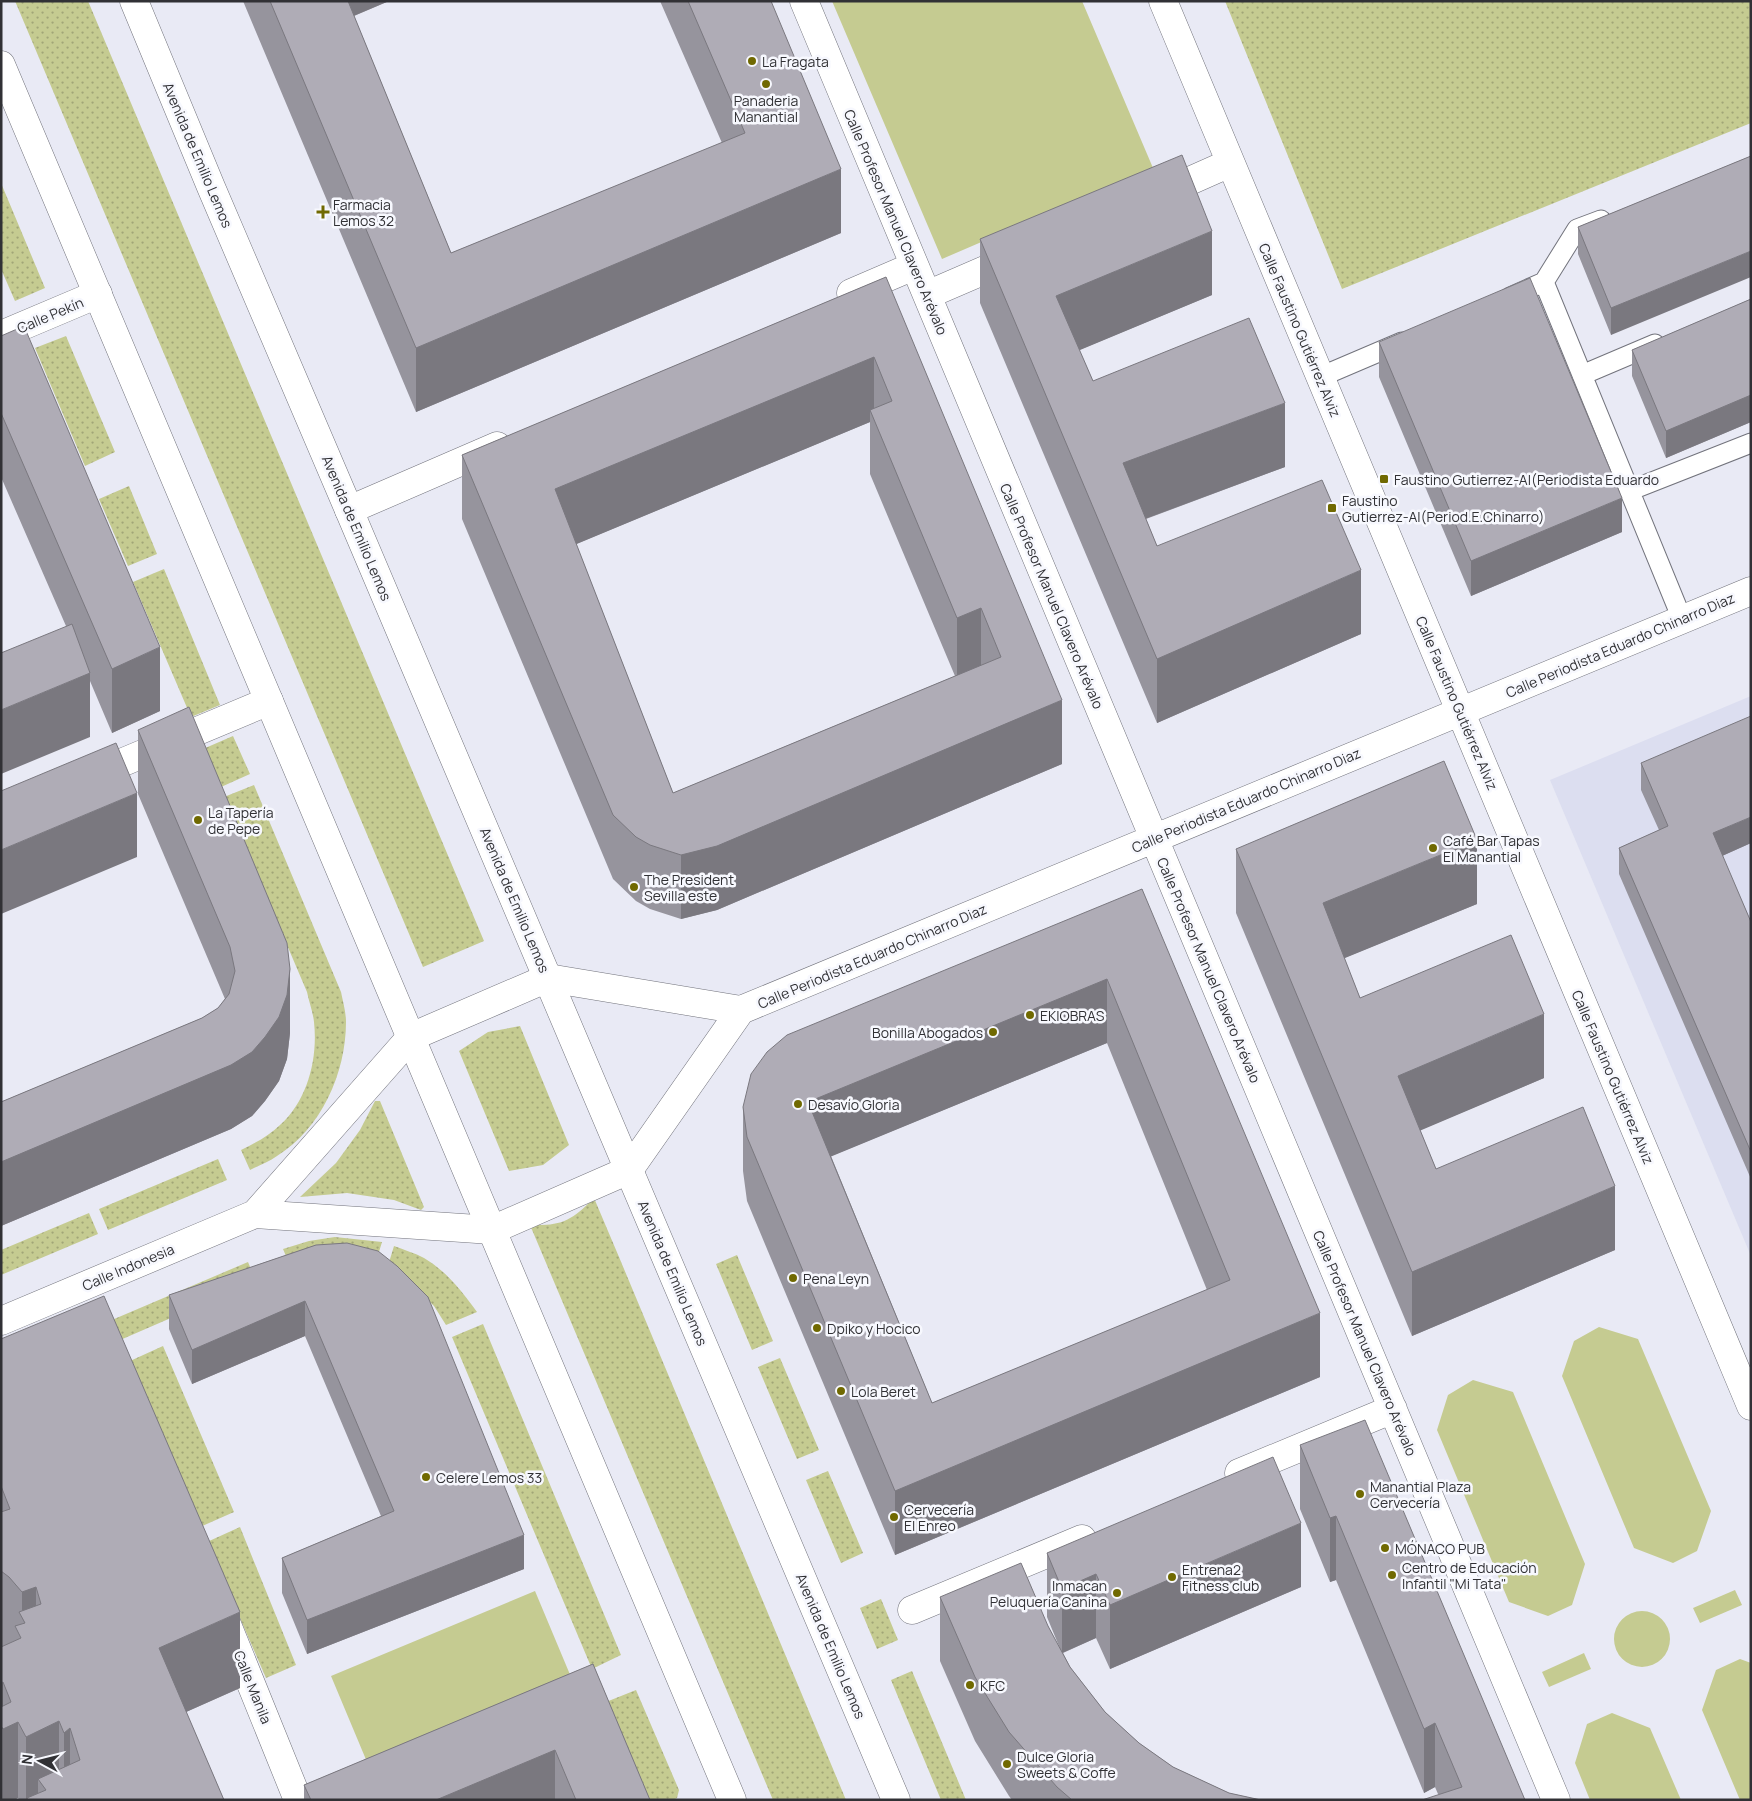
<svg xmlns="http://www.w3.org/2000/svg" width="1752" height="1801" font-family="Manrope,sans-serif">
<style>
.built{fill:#dcdef0}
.grass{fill:url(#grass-dots)}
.green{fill:#c5cb91}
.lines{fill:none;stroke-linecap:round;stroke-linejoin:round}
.lane-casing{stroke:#72737c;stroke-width:21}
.street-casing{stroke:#72737c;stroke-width:29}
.secondary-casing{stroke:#72737c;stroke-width:29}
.lane{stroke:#fff;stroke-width:19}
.street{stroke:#fff;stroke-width:28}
.secondary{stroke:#fff;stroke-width:28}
.wall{fill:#96949d;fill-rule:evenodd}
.shaded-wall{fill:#7a787f}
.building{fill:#afacb6;stroke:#7a787f;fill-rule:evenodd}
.poi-dot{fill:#706901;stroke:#f7f8fe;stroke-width:2}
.labels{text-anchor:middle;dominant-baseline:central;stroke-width:5;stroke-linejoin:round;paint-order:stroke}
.poi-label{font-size:14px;fill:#313135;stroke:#f7f8fe;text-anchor:start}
.street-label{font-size:14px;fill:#313135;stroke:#f7f8fe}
</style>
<defs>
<pattern id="grass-dots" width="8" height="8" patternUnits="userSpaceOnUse" patternTransform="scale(1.25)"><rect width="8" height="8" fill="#c5cb91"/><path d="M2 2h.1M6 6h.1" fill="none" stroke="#a1a577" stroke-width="1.8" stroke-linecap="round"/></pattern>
</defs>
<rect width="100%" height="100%" fill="#e9eaf5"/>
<path class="built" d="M1751,696V1256L1550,780Z"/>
<path class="grass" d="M15,1H88L484,941L423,967Z
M1225,1H1751V123L1342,289Z
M1,183L45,288L15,301L1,269Z
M66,336L115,452L85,466L35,348Z
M129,486L157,554L128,566L99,499Z
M164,569L220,705L191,717L133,582Z
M233,736L250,774L221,787L203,749Z
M254,785L341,992C343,1002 346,1012 346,1022C346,1073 321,1129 277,1156C269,1162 259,1165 250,1170L241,1150C255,1143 269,1136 280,1125C308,1100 318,1058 314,1022C313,1012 309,1002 307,992L224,797Z
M520,1026L569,1145L543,1165L509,1171L459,1051L488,1032Z
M375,1101H380L424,1207L421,1210L394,1200L347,1193L300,1197L336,1163L360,1130Z
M218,1159L227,1180L108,1230L99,1209Z
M594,1198L619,1257L846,1800H773L530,1225C562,1226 571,1221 594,1198Z
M89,1213L98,1234L1,1275V1250Z
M335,1237L382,1242L375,1265L291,1268L283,1249L309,1241Z
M394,1246C404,1250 415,1253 424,1258C446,1271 462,1291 477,1312L446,1325L434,1306L420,1292L387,1269Z
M737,1255L773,1341L752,1350L716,1264Z
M248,1262L256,1281L88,1354L79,1334Z
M483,1324L621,1655L592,1669L452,1337Z
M163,1346L234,1512L200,1527L130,1361Z
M780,1358L819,1450L797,1459L758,1367Z
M828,1471L863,1553L841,1563L806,1480Z
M240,1527L296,1665L266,1678L207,1542Z
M881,1599L898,1640L877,1649L860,1608Z
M912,1671L966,1800H941L891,1680Z
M636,1690L679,1790L677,1798L673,1800H648L606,1702Z"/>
<path class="green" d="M832,1H1082L1153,168L942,259Z
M1599,1327L1638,1339L1711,1511L1697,1551L1673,1563L1634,1548L1562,1376L1574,1341Z
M1473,1380L1513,1392L1585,1564L1572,1605L1548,1616L1509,1602L1437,1430L1448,1395Z
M1735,1590L1742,1605L1700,1623L1693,1608Z
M535,1591L584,1708L380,1793L331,1676Z
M1614 1639a28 28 0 1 1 56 0a28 28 0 1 1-56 0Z
M1584,1653L1591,1669L1549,1687L1542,1672Z
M1740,1659L1751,1663V1800H1740L1702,1710L1716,1670Z
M1612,1713L1650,1728L1681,1800H1590L1575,1763L1587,1724Z"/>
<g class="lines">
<g class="lane-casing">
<path id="lane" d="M1544,282L1577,229L1601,220
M1510,297L1544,282L1682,619
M1582,375L1655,344
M1320,377L1402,342
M1629,491L1751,443"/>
</g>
<g class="street-casing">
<path id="street" d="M804,1L1556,1800
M1163,1L1751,1406
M1158,195L1230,163
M851,293L914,266
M927,295L1015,257
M1,335L98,294
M349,510L497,446
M90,776L269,701
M741,1010L1751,591
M255,1214L492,1230L629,1170L741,1010
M1,1321L255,1214L411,1037L548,978L741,1010
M1239,1473L1393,1409
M912,1610L1082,1539
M226,1622L298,1800"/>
</g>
<g class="secondary-casing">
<path id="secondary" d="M134,1L211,187L349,510L896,1800
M1,65L732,1800"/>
</g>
<use href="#lane" class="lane"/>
<use href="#street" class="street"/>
<use href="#secondary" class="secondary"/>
</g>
<path class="wall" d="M243,1H389L354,16L451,253L722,143L660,1H771L841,233L416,412Z
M1751,156L1611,335L1578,254V227Z
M980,239L1212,295L1079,350L1093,381L1285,467L1146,519L1157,546L1361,634L1157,723L980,303Z
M886,277L1062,764L717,910L681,919L650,909L636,901L613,879L462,519V455ZM870,422V474L955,676L673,793L576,544Z
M1751,299V422L1666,458L1632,376V350Z
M1,336L160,711L112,733L90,681V737L66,626L1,477Z
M1379,342L1622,532L1471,596L1379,377Z
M138,730L290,1033L287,1059L279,1081L265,1101L252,1116L231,1129L1,1226V1102L202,1018L218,1008L225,999L138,794Z
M1641,763L1751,843L1722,856L1751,922V1179L1619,874V848L1659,830L1641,790Z
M1236,849L1477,904L1344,958L1360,998L1544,1078L1420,1130L1436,1169L1615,1250L1412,1336L1236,913Z
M1142,889L1320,1377L895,1555L747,1201L743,1171V1107ZM1107,1043L1207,1290L932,1403L831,1156Z
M316,1245L524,1569L307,1654L282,1593V1558L381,1516L305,1336L192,1384L169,1329V1295Z
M1,1339L240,1688L186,1712L224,1800H19L18,1798L14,1800H1Z
M1300,1445L1525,1800L1438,1794L1435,1787L1424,1793L1336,1580L1330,1582L1300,1509Z
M1047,1553L1301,1587L1110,1669L1096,1638L1063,1653L1070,1667L1105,1712L1139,1743L1173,1767L1229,1793L1261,1800H1012L1009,1796L975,1741L940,1661V1597L1048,1626L1061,1651L1047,1617Z
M593,1664L650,1800H304V1785Z"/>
<path class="shaded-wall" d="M332,1H389L332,25Z
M841,169V233L416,412V348Z
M1212,231V295L1056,360V296Z
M1751,251V277L1611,335V308Z
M874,357V419L870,410V422L555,553V489Z
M1751,395V422L1666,458V431Z
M1285,403V467L1123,527V463Z
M1622,498V532L1471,596V561Z
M1361,570V634L1157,723V659Z
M981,608V672L957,682V618Z
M160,647V711L112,733V669Z
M90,673V737L1,774V710Z
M1062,700V764L717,910L681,919V855Z
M137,793V857L1,914V850Z
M1751,817V843L1713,860V833Z
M1477,840V904L1323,967V903Z
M290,969V1033L287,1059L279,1081L265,1101L252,1116L231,1129L1,1226V1162Z
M1107,979V1043L808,1166V1102Z
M1544,1014V1078L1398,1140V1076Z
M1615,1186V1250L1412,1336V1272Z
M305,1301V1336L192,1384V1350Z
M1320,1313V1377L895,1555V1491Z
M1336,1516V1580L1330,1582V1518Z
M1301,1523V1587L1110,1669V1605Z
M524,1535V1569L307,1654V1620Z
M1096,1574V1638L1062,1653V1589Z
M36,1587V1663L25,1623L22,1618V1592Z
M240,1612V1688L159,1724V1648Z
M3,1682V1729L1,1726V1683Z
M59,1721V1797L46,1790L38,1779V1800L27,1798V1800H26V1737Z
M18,1722V1798L14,1800H3V1729Z
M1435,1723V1787L1424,1793V1729Z
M70,1728V1800H64V1733Z
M555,1750V1800H436Z"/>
<path class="building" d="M270,1H348L451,253L745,133L688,1H771L841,169L416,348Z
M1182,155L1212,231L1056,296L1093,381L1249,318L1285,403L1123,463L1157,546L1322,480L1361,570L1157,659L980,239Z
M1751,156V251L1611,308L1578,227Z
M886,277L1062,700L717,846L681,855L650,845L636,837L613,815L462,455ZM874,357L892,401L870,410L957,618L981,608L1001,657L673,793L555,489Z
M1530,278L1622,498L1471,561L1379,342Z
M1751,299V395L1666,431L1632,350Z
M24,326L160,647L112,669L1,413V336Z
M72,624L90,673L1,710V653Z
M189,707L287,943L290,969L287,995L279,1017L265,1037L252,1052L231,1065L1,1162V1102L202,1018L218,1008L229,994L235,971L230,947L138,730Z
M1751,716V817L1713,833L1751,922V1152L1619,848L1668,826L1641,763Z
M116,743L137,793L1,850V791Z
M1444,761L1477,840L1323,903L1360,998L1511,935L1544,1014L1398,1076L1436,1169L1583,1107L1615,1186L1412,1272L1236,849Z
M1142,889L1320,1313L895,1491L747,1137L743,1107L751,1074L767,1052L787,1035ZM1107,979L1230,1280L932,1403L808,1102Z
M347,1243L378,1251L397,1266L428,1297L524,1535L307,1620L282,1558L394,1511L305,1301L192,1350L169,1295L316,1245Z
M104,1296L240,1612L159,1648L224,1800H28L27,1798L46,1790L38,1779L80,1760L70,1728L64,1733L59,1721L26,1737L18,1722L3,1729L1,1726V1707L11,1702L3,1682L1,1683V1647L21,1638L15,1626L25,1623L19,1612L41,1604L36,1587L22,1592L9,1577L1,1571V1512L10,1509L1,1486V1339Z
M1365,1420L1525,1800H1422L1462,1787L1435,1723L1424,1729L1336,1516L1330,1518L1300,1445Z
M1273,1457L1301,1523L1110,1605L1096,1574L1062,1589L1047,1553Z
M1021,1563L1048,1626L1070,1667L1105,1712L1139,1743L1173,1767L1229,1793L1261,1800H1072L1057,1787L1009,1732L975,1677L940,1597Z
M593,1664L650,1800H576L555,1750L436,1800H311L304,1785Z"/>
<g class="poi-dot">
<circle cx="752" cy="61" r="5"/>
<circle cx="766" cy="84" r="5"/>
<path d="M320.5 204.5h5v5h5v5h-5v5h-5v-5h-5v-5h5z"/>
<rect x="1379" y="474" width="10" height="10" rx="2.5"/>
<rect x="1327" y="503" width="10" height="10" rx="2.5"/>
<circle cx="198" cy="820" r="5"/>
<circle cx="1433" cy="848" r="5"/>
<circle cx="634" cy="887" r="5"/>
<circle cx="1030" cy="1015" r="5"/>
<circle cx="993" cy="1032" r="5"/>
<circle cx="798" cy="1104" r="5"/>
<circle cx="793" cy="1278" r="5"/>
<circle cx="817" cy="1328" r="5"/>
<circle cx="841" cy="1391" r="5"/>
<circle cx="426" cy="1477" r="5"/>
<circle cx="1360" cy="1494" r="5"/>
<circle cx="894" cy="1517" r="5"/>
<circle cx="1385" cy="1548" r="5"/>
<circle cx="1392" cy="1575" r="5"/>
<circle cx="1172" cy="1577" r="5"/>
<circle cx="1117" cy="1593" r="5"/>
<circle cx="970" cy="1685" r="5"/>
<circle cx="1007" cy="1764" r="5"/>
</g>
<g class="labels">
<g class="poi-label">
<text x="762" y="61">La Fragata</text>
<text x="766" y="100" text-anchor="middle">Panaderia<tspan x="766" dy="16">Manantial</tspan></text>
<text x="333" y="204">Farmacia<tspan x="333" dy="16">Lemos 32</tspan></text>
<text x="1394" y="479">Faustino Gutierrez-Al(Periodista Eduardo</text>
<text x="1342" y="500">Faustino<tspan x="1342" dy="16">Gutierrez-Al(Period.E.Chinarro)</tspan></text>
<text x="208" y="812">La Tapería<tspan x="208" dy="16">de Pepe</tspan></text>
<text x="1443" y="840">Café Bar Tapas<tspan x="1443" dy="16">El Manantial</tspan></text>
<text x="644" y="879">The President<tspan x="644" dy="16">Sevilla este</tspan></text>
<text x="1040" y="1015">EKIOBRAS</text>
<text x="983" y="1032" text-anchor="end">Bonilla Abogados</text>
<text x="808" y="1104">Desavío Gloria</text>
<text x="803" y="1278">Pena Leyn</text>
<text x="827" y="1328">Dpiko y Hocico</text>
<text x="851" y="1391">Lola Beret</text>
<text x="436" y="1477">Celere Lemos 33</text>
<text x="1370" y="1486">Manantial Plaza<tspan x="1370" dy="16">Cervecería</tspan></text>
<text x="904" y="1509">Cervecería<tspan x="904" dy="16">El Enreo</tspan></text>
<text x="1395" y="1548">MÓNACO PUB</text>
<text x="1402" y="1567">Centro de Educación<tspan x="1402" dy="16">Infantil "Mi Tata"</tspan></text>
<text x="1182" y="1569">Entrena2<tspan x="1182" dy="16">Fitness club</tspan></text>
<text x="1107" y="1585" text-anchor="end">Inmacan<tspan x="1107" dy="16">Peluquería Canina</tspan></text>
<text x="980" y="1685">KFC</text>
<text x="1017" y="1756">Dulce Gloria<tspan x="1017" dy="16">Sweets &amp; Coffe</tspan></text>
</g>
<g class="street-label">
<text transform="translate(198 155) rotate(67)">Avenida de Emilio Lemos</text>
<text transform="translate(896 222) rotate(67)">Calle Profesor Manuel Clavero Arévalo</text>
<text transform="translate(50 315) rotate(-23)">Calle Pekín</text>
<text transform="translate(1300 330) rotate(67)">Calle Faustino Gutiérrez Alviz</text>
<text transform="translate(357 528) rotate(67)">Avenida de Emilio Lemos</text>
<text transform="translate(1052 596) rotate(67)">Calle Profesor Manuel Clavero Arévalo</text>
<text transform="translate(1620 645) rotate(-23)">Calle Periodista Eduardo Chinarro Diaz</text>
<text transform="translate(1457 703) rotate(67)">Calle Faustino Gutiérrez Alviz</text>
<text transform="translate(1246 800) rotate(-23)">Calle Periodista Eduardo Chinarro Diaz</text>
<text transform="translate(515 900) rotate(67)">Avenida de Emilio Lemos</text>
<text transform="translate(872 956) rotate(-23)">Calle Periodista Eduardo Chinarro Diaz</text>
<text transform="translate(1209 970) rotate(67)">Calle Profesor Manuel Clavero Arévalo</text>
<text transform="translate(1613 1077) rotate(67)">Calle Faustino Gutiérrez Alviz</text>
<text transform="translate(128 1267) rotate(-23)">Calle Indonesia</text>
<text transform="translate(673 1273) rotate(67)">Avenida de Emilio Lemos</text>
<text transform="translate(1365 1343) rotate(67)">Calle Profesor Manuel Clavero Arévalo</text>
<text transform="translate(831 1646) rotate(67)">Avenida de Emilio Lemos</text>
<text transform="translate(253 1687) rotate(68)">Calle Manila</text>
</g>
</g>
<rect width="1752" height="1801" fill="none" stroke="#313135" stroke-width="5"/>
<g transform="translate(40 1761) rotate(277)" stroke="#f7f8fe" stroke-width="4" paint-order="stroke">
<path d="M0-4L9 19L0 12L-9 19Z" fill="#313135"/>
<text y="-8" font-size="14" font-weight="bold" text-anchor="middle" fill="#313135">N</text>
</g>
</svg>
